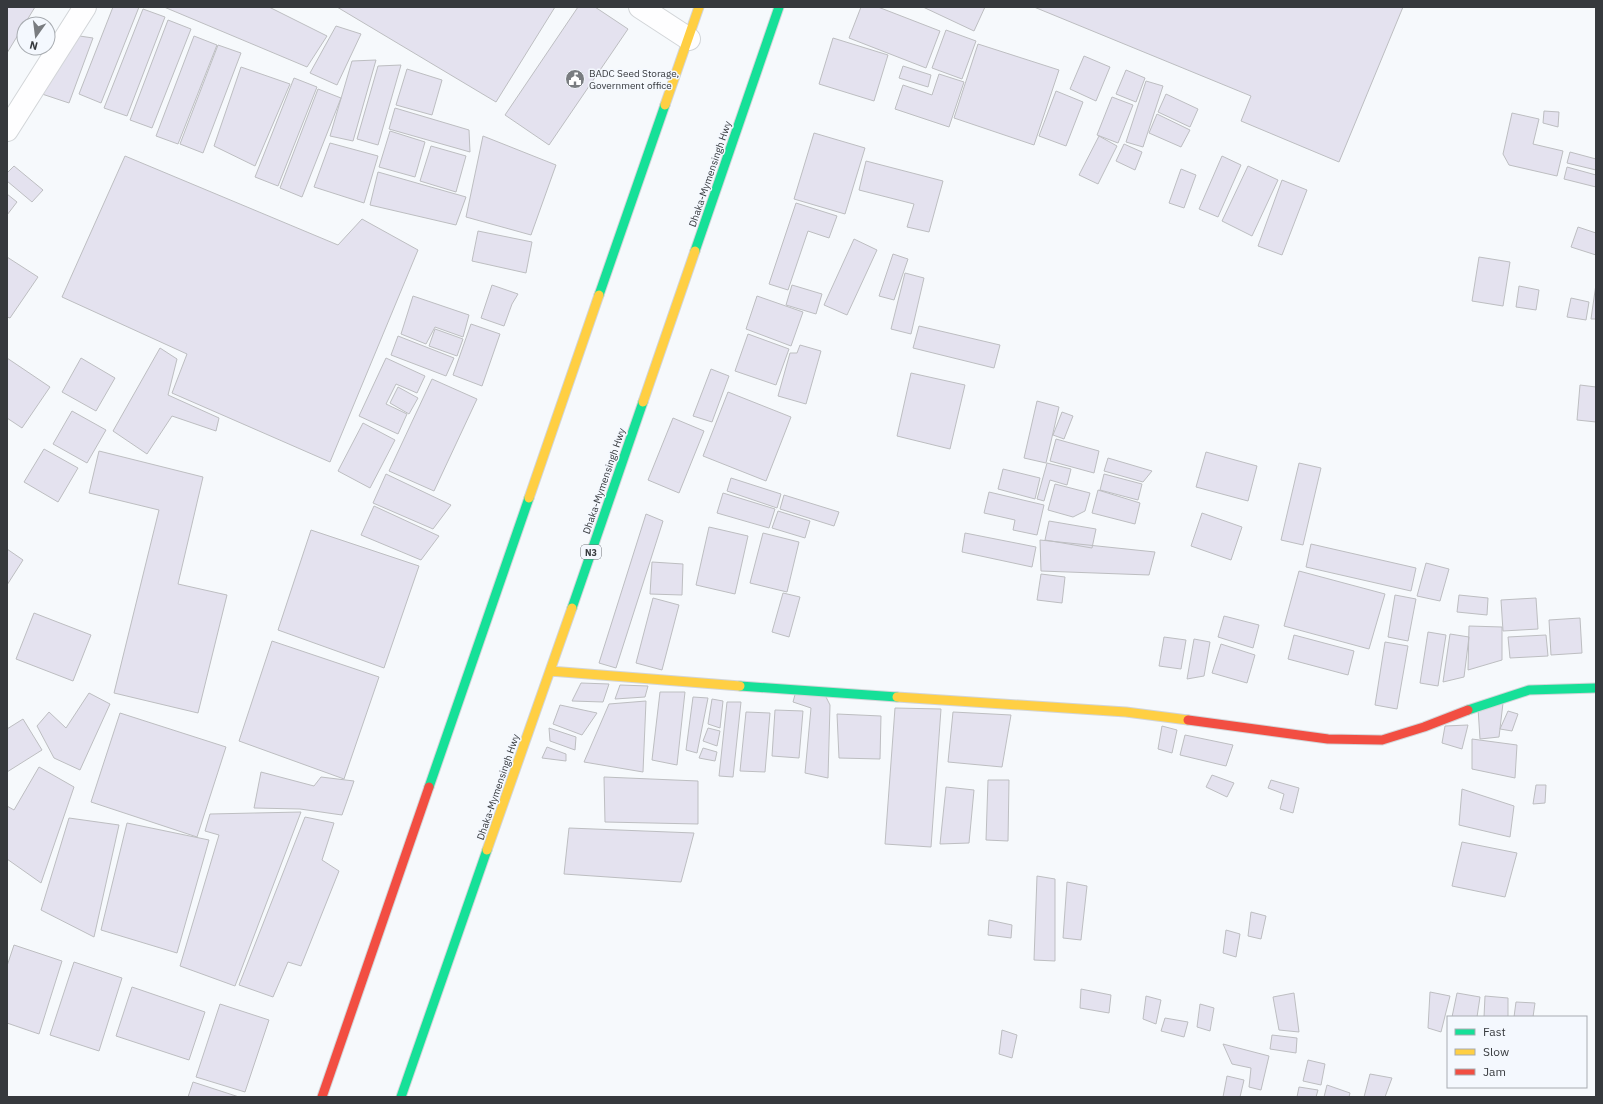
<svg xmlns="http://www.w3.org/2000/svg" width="1603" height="1104" font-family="'IBM Plex Sans',sans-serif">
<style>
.building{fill:#e4e2ef;stroke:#bdbec1}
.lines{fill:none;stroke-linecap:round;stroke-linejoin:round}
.street-casing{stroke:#d2d5d8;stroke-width:24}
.fast-casing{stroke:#d2d5d8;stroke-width:11}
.slow-casing{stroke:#d2d5d8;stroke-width:11}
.jam-casing{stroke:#d2d5d8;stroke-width:11}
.street{stroke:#fefeff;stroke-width:22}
.fast{stroke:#16e098;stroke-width:9}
.slow{stroke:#ffcf43;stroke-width:9}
.jam{stroke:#f24e42;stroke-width:9}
.labels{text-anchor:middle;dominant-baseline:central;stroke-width:3;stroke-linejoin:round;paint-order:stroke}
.shield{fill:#f4f8fe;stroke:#6f7277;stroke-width:1}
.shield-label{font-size:9px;font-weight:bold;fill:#36393d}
.poi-label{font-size:10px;fill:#36393d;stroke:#f4f8fe;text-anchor:start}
.street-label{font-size:10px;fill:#36393d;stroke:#f4f8fe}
</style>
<rect width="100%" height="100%" fill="#f6f9fc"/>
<path class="building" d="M7,7H35L7,53Z
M113,7H139L101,103L79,94Z
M164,7H269L327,36L307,67Z
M337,7H555L496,102Z
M578,7H595L628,29L549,145L505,115Z
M861,7H878L940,31L926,68L849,38Z
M923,7H985L974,31Z
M1034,7H1403L1339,162L1241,121L1251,96Z
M143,9L165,17L127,116L104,108Z
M168,20L191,29L152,128L130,120Z
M336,26L361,34L337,85L310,73Z
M946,30L976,41L962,79L932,68Z
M73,35L93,38L69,103L36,92Z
M194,36L217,45L178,144L156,136Z
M833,38L888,55L874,101L819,84Z
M978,44L1059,70L1034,145L954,118Z
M218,45L241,53L203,153L180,144Z
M1084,56L1110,67L1096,101L1070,89Z
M376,60L353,141L330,136L352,61Z
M401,65L378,145L357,139L378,66Z
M903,66L931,75L928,87L899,78Z
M241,67L290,84L255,166L214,146Z
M407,69L442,80L432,115L396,105Z
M1126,70L1145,78L1136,102L1116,94Z
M939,74L964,82L949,127L895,109L903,85L932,95Z
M294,78L317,87L278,186L255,177Z
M1146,81L1163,86L1143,147L1126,142Z
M318,89L341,98L302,197L280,188Z
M1056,91L1083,102L1066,146L1039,136Z
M1166,94L1198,109L1190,127L1158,112Z
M1112,97L1133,105L1118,143L1097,135Z
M395,108L469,130L470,152L389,129Z
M1544,111L1559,112L1558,127L1543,123Z
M1512,113L1539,119L1533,144L1563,151L1557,176L1509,165L1503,154Z
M1157,114L1190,130L1181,147L1149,133Z
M390,131L425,142L415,177L379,167Z
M814,133L865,148L845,214L794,199Z
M483,136L556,165L531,235L466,217Z
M1099,136L1117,146L1098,184L1079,175Z
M330,143L378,156L364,203L314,187Z
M1124,144L1142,152L1135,170L1116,161Z
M431,146L466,156L456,192L420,181Z
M1570,152L1596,159V170L1567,163Z
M125,156L338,245L362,219L418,250L330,462L172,393L187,354L62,297Z
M1222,156L1241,165L1218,217L1199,209Z
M866,161L943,181L929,232L907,227L914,204L859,190Z
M14,166L43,190L32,202L7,181V173Z
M1248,166L1278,180L1252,236L1222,221Z
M1567,167L1596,175V187L1564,179Z
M1181,169L1196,175L1184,208L1169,203Z
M378,172L466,197L456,225L370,205Z
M1282,180L1307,190L1282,255L1258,246Z
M7,194L17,202L7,215Z
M796,203L837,216L829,238L808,231L788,290L769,284Z
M1578,227L1596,233V255L1571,247Z
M478,231L532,242L526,273L472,261Z
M854,239L877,250L847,315L824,305Z
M893,254L908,259L894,300L879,296Z
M7,257L38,277L10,318L7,317Z
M1479,257L1510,262L1503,306L1472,301Z
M905,273L924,278L911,334L891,329Z
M1596,284V319H1591Z
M492,285L518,294L512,304L504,326L481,318Z
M792,285L822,294L816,314L786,305Z
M1519,286L1539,290L1536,310L1516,307Z
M413,296L469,315L463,337L435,327L426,344L401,334Z
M757,296L803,312L791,346L746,329Z
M1571,298L1589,302L1586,320L1567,317Z
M471,324L500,334L482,386L453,375Z
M919,326L1000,345L994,368L913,348Z
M435,329L463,339L457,356L429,346Z
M748,334L789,349L776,385L735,371Z
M398,336L454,358L446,376L391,355Z
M800,345L821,351L806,404L778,396L790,353H797Z
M160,348L177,359L168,395L219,418L216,431L172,416L147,454L113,431Z
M7,358L50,387L22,428L7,418Z
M81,358L115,378L96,411L62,392Z
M386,358L425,376L417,393L396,384L386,404L407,414L398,434L359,416Z
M711,369L729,376L712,422L693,416Z
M911,373L965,385L950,449L897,436Z
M432,379L477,399L434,491L389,471Z
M1580,385L1596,387V422L1577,420Z
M398,387L418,398L409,414L390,403Z
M728,392L791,417L766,481L703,456Z
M1037,401L1059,407L1046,463L1024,458Z
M72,411L106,430L87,463L53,444Z
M1062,412L1073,416L1064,439L1053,435Z
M673,418L704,431L679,493L648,480Z
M363,423L395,440L370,488L338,471Z
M1056,439L1099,451L1094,473L1050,461Z
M44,449L78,468L58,502L24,482Z
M99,451L203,477L178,584L227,595L198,713L114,693L159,510L89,493Z
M1206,452L1257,466L1248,501L1196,487Z
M1108,458L1152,471L1143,482L1104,471Z
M1047,463L1071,469L1067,485L1050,480L1044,501L1037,499Z
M1299,463L1321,468L1303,545L1281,540Z
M1003,469L1040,478L1035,499L998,489Z
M386,474L451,505L433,529L373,503Z
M1104,474L1142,484L1138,500L1100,490Z
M731,478L781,494L777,508L727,491Z
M1055,484L1090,493L1085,511L1073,517L1048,510Z
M1098,490L1140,503L1135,524L1092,513Z
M989,492L1044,505L1037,535L1013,530L1015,520L984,513Z
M723,493L775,509L769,528L717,513Z
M784,495L839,512L834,526L780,509Z
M374,506L439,536L421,560L361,535Z
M778,511L810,521L805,538L772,528Z
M1202,513L1242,527L1231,560L1191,546Z
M646,514L663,521L616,668L599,663Z
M1049,521L1096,529L1092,548L1045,540Z
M709,527L748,536L735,594L696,585Z
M311,530L419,566L384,668L278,630Z
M763,533L799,542L787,592L750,583Z
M965,533L1036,547L1032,567L962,552Z
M1040,540L1155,552L1149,575L1041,571Z
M1311,544L1416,568L1411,591L1306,567Z
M7,549L23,560L7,585Z
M652,562L683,564L682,595L650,594Z
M1426,563L1449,569L1440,601L1417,596Z
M1299,571L1385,594L1369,649L1284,626Z
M1041,574L1065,577L1062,603L1037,600Z
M783,593L800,597L789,637L772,632Z
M1395,595L1416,599L1408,641L1388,637Z
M1459,595L1488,598L1487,615L1457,612Z
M653,598L679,605L662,670L636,663Z
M1536,598L1538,629L1503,631L1501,600Z
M34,613L91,635L73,681L16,659Z
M1224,616L1259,625L1253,648L1218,637Z
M1580,618L1582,653L1551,655L1549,620Z
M1469,626L1502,627V660L1468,670Z
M1428,632L1446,635L1438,686L1420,683Z
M1450,634L1469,637L1464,677L1443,682Z
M1294,635L1354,651L1348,675L1288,659Z
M1546,635L1548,656L1510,658L1508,637Z
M1164,637L1186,640L1181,669L1159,666Z
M1194,639L1210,642L1204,676L1187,679Z
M272,641L379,677L344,779L239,741Z
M1385,642L1408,646L1397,709L1375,705Z
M1221,644L1255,655L1247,683L1212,673Z
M581,683L609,684L603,702L572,701Z
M620,685L648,686L645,697L615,699Z
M796,691L825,695L830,705L828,778L805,773L811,708L793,702Z
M660,692H685L677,765L652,760Z
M89,693L110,704L80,770L54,758L37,726L49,712L66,728Z
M693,697L708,698L697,753L686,750Z
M712,699L723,701L720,728L708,724Z
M646,701L643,772L584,762L609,704Z
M727,702H741L733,777L719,776Z
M1503,703L1499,737L1480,739L1478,708Z
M560,705L597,713L582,735L553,724Z
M895,708L941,709L931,847L885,844Z
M775,710L803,711L799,758L772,756Z
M1508,711L1518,714L1512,731L1500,729Z
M746,712L770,713L765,772L740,771Z
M953,712L1011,715L1002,767L948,762Z
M120,713L226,747L197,837L91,802Z
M837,714L881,716L880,759L839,758Z
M23,719L42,750L7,772V729Z
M1468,725L1462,749L1442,743L1445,726Z
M1162,726L1177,730L1172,753L1158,749Z
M549,728L576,737L575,750L550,741Z
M708,728L720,731L717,746L703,741Z
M1185,735L1233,745L1226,766L1180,755Z
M1472,739L1517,745L1515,778L1472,769Z
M547,747L566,754V761L542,758Z
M703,748L717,752L715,761L699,758Z
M39,767L74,787L41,883L7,859V806L14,810Z
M261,772L314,786L321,777L354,781L342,815L300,809L254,808Z
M1212,775L1234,783L1227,797L1206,787Z
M604,777L698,781V824L605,822Z
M988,780H1009L1008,841L986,840Z
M1271,780L1299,788L1293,813L1280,809L1284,794L1268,788Z
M1536,785H1546L1545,803L1533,804Z
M946,787L974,790L969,843L940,844Z
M1462,789L1514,806L1510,837L1459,825Z
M301,812L235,986L180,966L219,835L205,831L210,814Z
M305,817L334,823L322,860L339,871L301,966L288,962L273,997L239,985Z
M69,818L119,825L94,937L41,910Z
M127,823L209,840L177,953L101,930Z
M569,828L694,833L681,882L564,874Z
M1462,842L1517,853L1505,897L1452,886Z
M1037,876L1055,879V961L1034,960Z
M1067,882L1087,886L1081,940L1063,938Z
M1251,912L1266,916L1261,939L1248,936Z
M989,920L1012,925L1011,938L988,935Z
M1226,930L1240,934L1236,957L1223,953Z
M14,945L62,961L39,1034L7,1023V966Z
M74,962L122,978L99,1051L50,1035Z
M132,987L205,1012L189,1060L116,1036Z
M1081,989L1111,995L1109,1013L1080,1008Z
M1430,992L1450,996L1441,1032L1428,1028Z
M1294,993L1299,1032L1279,1030L1273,997Z
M1457,993L1480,997L1477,1017H1452Z
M1146,996L1161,1000L1156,1024L1143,1019Z
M1485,996L1508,998V1017H1484Z
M1516,1002L1535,1003L1533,1017H1514Z
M220,1004L269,1020L245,1092L196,1077Z
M1200,1004L1214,1008L1210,1031L1197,1027Z
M1165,1018L1188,1022L1184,1037L1161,1031Z
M1002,1030L1017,1035L1012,1058L999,1054Z
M1272,1035L1297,1038L1296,1053L1270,1049Z
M1223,1044L1269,1056L1261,1090L1249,1087L1251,1068L1232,1064Z
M1308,1060L1325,1064L1321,1085L1303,1081Z
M1370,1074L1392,1078L1385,1097H1364Z
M1227,1076L1244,1080L1240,1097H1223Z
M193,1082L239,1097H188Z
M1327,1085L1350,1093L1349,1097H1324Z
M1299,1087L1318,1090L1316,1097H1297Z"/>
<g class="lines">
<g class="street-casing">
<path id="street" d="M640,7L689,39
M7,130L85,7"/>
</g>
<g class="fast-casing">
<path id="fast" d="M695,251L779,7
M599,295L665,105
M572,608L643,402
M740,686L897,697
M1468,710L1529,690L1596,688
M429,787L529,498
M401,1097L487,850"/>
</g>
<g class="slow-casing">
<path id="slow" d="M665,105L699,7
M643,402L695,251
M529,498L599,295
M550,671L740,686
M897,697L1126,712L1188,720
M487,850L572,608"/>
</g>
<g class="jam-casing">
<path id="jam" d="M1188,720L1328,739L1382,740L1424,727L1468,710
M322,1097L429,787"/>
</g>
<use href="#street" class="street"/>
<use href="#fast" class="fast"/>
<use href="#slow" class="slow"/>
<use href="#jam" class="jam"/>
</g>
<defs>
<g id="civic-disc" transform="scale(1)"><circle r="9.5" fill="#797c80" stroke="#f4f8fe"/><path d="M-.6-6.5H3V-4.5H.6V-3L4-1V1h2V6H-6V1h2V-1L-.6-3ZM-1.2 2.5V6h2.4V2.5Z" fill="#fff"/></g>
</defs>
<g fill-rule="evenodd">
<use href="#civic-disc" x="575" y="79"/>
</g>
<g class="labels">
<rect class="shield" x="581" y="545" width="20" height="14" rx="3"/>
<g class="shield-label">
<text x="591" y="552">N3</text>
</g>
<g class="poi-label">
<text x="589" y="73">BADC Seed Storage,<tspan x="589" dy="12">Government office</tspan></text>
</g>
<g class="street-label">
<text transform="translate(710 174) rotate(-71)">Dhaka-Mymensingh Hwy</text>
<text transform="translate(604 481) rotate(-71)">Dhaka-Mymensingh Hwy</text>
<text transform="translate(498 787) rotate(-71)">Dhaka-Mymensingh Hwy</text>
</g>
</g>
<rect width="1603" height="1104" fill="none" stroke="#36393d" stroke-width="16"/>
<rect x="1447" y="1016" width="140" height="72" fill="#f4f8fe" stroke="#a8acb1"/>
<rect x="1455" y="1029" width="20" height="6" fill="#16e098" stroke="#a8acb1"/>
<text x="1483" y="1036" font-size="12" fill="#36393d">Fast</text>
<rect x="1455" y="1049" width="20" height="6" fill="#ffcf43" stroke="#a8acb1"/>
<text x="1483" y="1056" font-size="12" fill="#36393d">Slow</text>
<rect x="1455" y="1069" width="20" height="6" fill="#f24e42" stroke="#a8acb1"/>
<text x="1483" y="1076" font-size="12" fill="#36393d">Jam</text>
<g transform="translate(36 36) rotate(194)"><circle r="19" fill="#f4f8fe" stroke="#a8acb1"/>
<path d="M0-3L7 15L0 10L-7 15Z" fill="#797c80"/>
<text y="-6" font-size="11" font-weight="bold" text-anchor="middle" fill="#36393d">N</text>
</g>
</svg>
